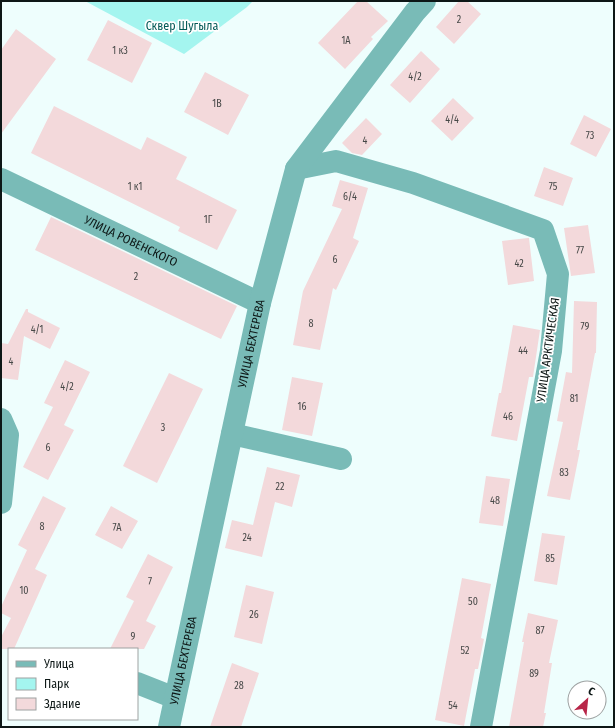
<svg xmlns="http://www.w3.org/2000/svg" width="615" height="728" font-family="'Fira Sans Condensed',sans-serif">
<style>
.green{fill:#a4f5ef}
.building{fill:#f3d9db}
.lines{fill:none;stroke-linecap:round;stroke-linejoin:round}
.minor{stroke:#79bbb7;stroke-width:22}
.labels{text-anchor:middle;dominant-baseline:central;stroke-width:3.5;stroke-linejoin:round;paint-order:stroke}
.number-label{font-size:10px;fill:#464847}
.park-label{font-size:12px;fill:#035a57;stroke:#fff}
.street-label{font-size:12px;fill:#0d1716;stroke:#fff}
</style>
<rect width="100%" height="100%" fill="#eefefd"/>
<path class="green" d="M85,1H253L247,7L184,54Z"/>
<path class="building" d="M358,1H366L388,21L371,37L373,39L345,69L318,43Z
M459,1H467L481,14L454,44L436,27Z
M108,20L152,43L132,83L87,60Z
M16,29L56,59L1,134V50Z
M421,51L440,69L410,103L390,85Z
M205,72L249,95L228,135L184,112Z
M453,98L474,118L452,141L431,121Z
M54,106L141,150L147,137L187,157L176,179L237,210L217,250L178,231L180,227L31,153Z
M584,115L611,129L596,157L570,144Z
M366,118L382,134L362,155L352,153L342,143Z
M544,167L573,178L563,206L534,196Z
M340,180L368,188L353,238L359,241L336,290L333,288L320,350L293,345L303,291L342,209L332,206Z
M51,217L237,306L221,339L35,250Z
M588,225L595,273L571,276L564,228Z
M528,238H529L534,281L508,285L502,241Z
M574,301L597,302L596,353H595L577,450H580L570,500L547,496L563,422L557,421L566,372L572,373Z
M26,309H28V312L60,328L50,349L24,336L18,380L1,378V343L8,344Z
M513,325L540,330L533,377H529L517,441L491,436L499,393H501Z
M65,360L90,372L64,425L74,430L48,480L23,467L53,407L44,403Z
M169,373L203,389L157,483L123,466Z
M292,377L323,383L312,436L282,430Z
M267,467L300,475L292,507L275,502L262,557L225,548L232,520L253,525Z
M486,476L510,479L503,526L479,523Z
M43,496L66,508L35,569L47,575L14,649H1V637L11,618L1,613V607L27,550L18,545Z
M111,506L138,521L122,549L95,535Z
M542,533L565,536L557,585L534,581Z
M148,554L173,567L146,621L156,626L144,649H110L134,601L126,597Z
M462,578L491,584L481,638L484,639L478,669H475L464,726L435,720Z
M246,585L274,592L262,644L234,637Z
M528,613L558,620L549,663H552L544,713H546L543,727H509L524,642H522Z
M232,663L259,673L241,727H210Z"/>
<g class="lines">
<g class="minor">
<path d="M296,169L336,161L413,183L543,230L558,274L551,351L481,727"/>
<path id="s1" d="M1,179L260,303"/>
<path d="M1,419L8,435L1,503"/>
<path d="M232,434L341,459"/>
<path d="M137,683L175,698"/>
<path id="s2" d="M169,727L260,303L296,169L415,12L425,1"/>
</g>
</g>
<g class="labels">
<g class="number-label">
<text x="459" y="20">2</text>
<text x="346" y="41">1А</text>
<text x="120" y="51">1 к3</text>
<text x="415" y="77">4/2</text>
<text x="217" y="104">1В</text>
<text x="452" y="120">4/4</text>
<text x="590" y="136">73</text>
<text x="365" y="141">4</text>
<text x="135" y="187">1 к1</text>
<text x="553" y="187">75</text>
<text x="350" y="197">6/4</text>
<text x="208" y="220">1Г</text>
<text x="580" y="251">77</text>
<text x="335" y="260">6</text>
<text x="519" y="264">42</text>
<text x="136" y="277">2</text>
<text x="311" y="324">8</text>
<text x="585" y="327">79</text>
<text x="37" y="330">4/1</text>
<text x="523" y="351">44</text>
<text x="11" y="362">4</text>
<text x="67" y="387">4/2</text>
<text x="574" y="399">81</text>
<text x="302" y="407">16</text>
<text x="508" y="417">46</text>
<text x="163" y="428">3</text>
<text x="48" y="448">6</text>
<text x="564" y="473">83</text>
<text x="280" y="487">22</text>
<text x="495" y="501">48</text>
<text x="42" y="527">8</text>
<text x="117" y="528">7А</text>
<text x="247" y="538">24</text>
<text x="550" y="559">85</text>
<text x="150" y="582">7</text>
<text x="24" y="591">10</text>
<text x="473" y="602">50</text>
<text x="254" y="615">26</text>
<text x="540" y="631">87</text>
<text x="133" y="637">9</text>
<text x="465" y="651">52</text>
<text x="534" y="674">89</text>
<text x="239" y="686">28</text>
<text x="453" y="706">54</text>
</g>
<g class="park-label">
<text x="182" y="26">Сквер Шугыла</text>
</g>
<g class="street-label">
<text stroke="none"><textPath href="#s1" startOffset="144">УЛИЦА РОВЕНСКОГО</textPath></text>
<text stroke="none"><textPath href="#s2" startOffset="392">УЛИЦА БЕХТЕРЕВА</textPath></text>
<text transform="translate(548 350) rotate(-82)">УЛИЦА АРКТИЧЕСКАЯ</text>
<text stroke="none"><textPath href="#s2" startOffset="68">УЛИЦА БЕХТЕРЕВА</textPath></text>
</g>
</g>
<rect width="615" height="728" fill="none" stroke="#0d1716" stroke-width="4"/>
<rect x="8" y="648" width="130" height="72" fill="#ffffff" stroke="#9ea2a2"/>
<rect x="16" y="661" width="20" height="6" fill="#79bbb7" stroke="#9ea2a2"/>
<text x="44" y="668" font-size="12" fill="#0d1716">Улица</text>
<rect x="16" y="678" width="20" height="12" fill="#a4f5ef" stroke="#9ea2a2"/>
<text x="44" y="688" font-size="12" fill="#0d1716">Парк</text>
<rect x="16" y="698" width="20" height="12" fill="#f3d9db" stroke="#9ea2a2"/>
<text x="44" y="708" font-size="12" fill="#0d1716">Здание</text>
<g transform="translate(587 700) rotate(27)"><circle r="19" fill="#ffffff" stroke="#9ea2a2"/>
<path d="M0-3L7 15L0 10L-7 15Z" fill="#b82649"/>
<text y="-6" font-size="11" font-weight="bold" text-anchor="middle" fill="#0d1716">С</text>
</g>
</svg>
